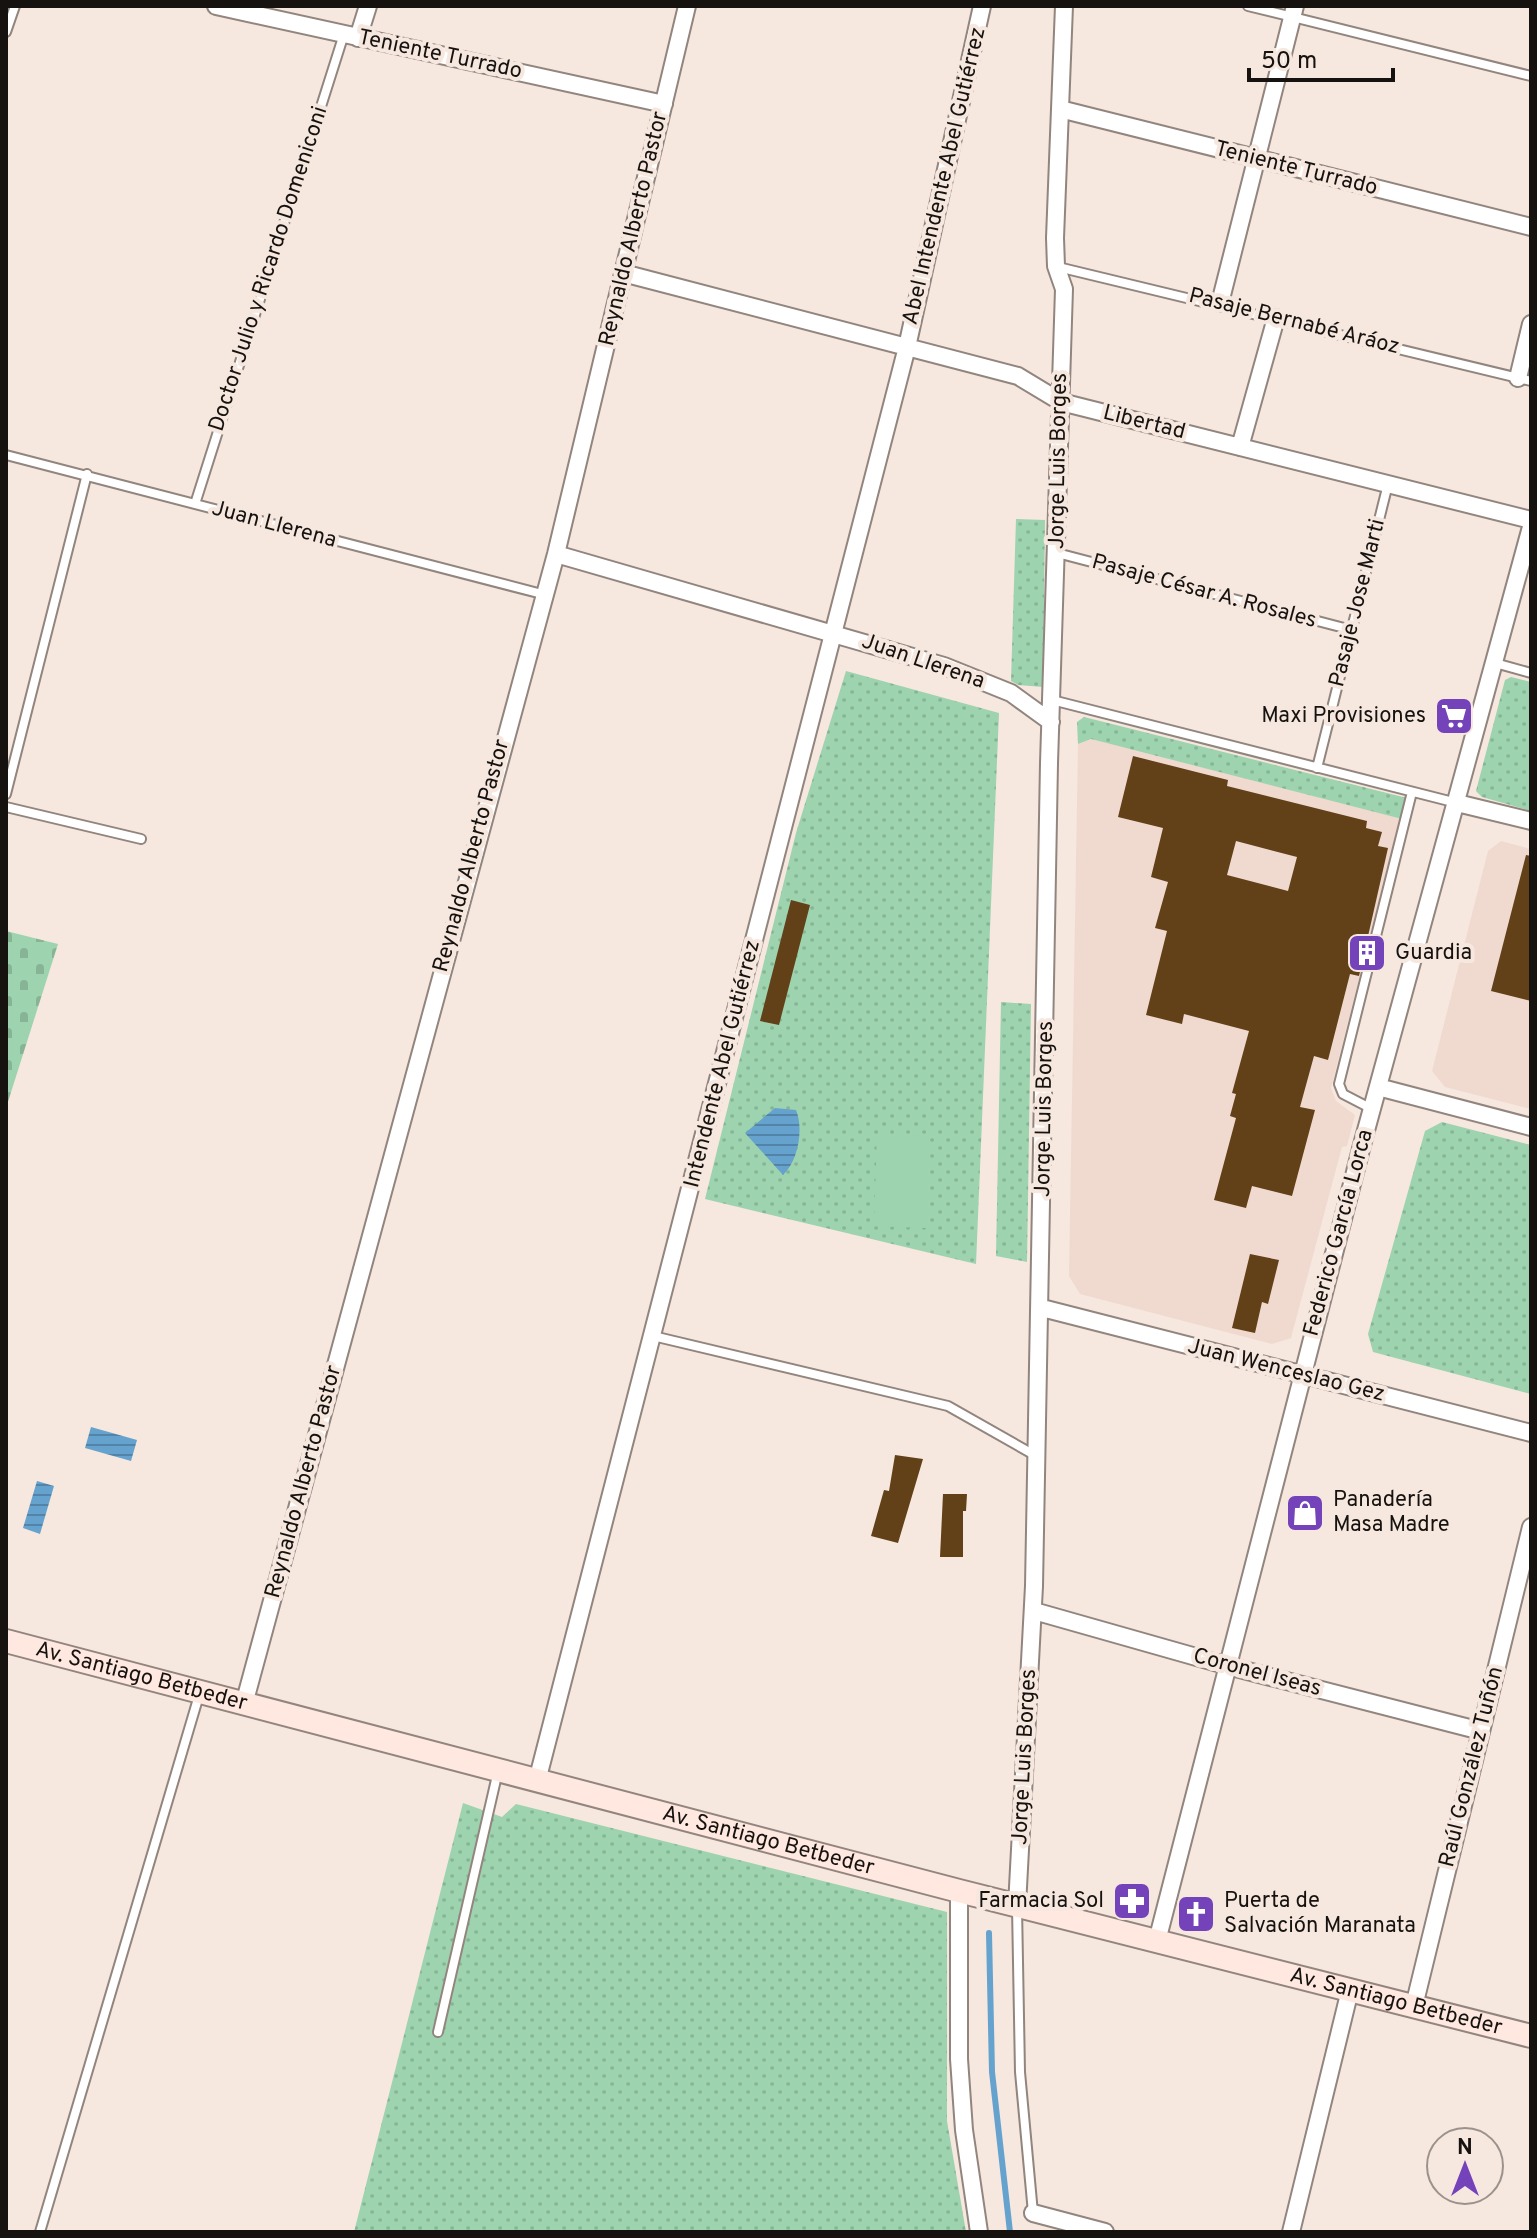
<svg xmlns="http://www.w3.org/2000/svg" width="1537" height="2238" font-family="Overpass,sans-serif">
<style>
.built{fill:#f0dacf}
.grass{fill:url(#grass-dots)}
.cemetery{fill:url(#cemetery-stones)}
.pitch{fill:#9dd3ae}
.water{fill:url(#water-rules)}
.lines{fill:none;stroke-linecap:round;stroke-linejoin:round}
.stream{stroke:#66a2ce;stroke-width:6}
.building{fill:#624118;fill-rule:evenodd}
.service-casing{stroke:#92857e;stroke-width:12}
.minor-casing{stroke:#92857e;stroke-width:20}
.secondary-casing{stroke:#92857e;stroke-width:26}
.service{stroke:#fff;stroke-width:8}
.minor{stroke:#fff;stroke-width:16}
.secondary{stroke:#fee8e0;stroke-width:22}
.labels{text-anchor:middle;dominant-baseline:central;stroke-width:8;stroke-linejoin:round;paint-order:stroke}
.street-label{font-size:22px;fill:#16120f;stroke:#f6e7df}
.poi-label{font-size:22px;fill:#16120f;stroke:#f6e7df;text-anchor:start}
</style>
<defs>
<pattern id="grass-dots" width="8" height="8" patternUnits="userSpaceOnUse" patternTransform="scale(2)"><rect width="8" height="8" fill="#9dd3ae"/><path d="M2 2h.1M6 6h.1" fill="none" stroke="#86b494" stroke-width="1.8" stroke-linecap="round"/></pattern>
<pattern id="cemetery-stones" width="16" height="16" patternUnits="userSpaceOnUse" patternTransform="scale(2)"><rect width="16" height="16" fill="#9dd3ae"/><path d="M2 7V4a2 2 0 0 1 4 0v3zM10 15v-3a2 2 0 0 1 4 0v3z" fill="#86b494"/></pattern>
<pattern id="water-rules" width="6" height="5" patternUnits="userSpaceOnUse" patternTransform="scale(2)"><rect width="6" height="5" fill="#66a2ce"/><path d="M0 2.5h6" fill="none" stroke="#5383a6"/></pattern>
</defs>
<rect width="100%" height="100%" fill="#f6e7df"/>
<path class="built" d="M1091,739L1400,818L1331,1088L1336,1101L1355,1115L1347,1146L1342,1147L1291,1338L1272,1344L1080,1294L1069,1276L1078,744Z
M1501,841L1531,849V1109L1445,1087L1432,1071L1488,851Z"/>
<path class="grass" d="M1016,519L1045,520L1043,687L1018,685L1011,681Z
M846,671L999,713L976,1264L705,1199L796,833Z
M1511,677L1531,682V811L1482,797L1476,791L1505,680Z
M1084,717L1411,799L1406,820L1091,739L1078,744L1077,722Z
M1001,1002L1031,1004L1027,1262L996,1256Z
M1442,1122L1531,1145V1394L1373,1352L1368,1334L1425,1131Z
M463,1803L502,1817L516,1804L947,1912V2121L966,2232H354Z"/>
<path class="cemetery" d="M6,931L58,944L6,1108Z"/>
<path class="pitch" d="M877,1134L929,1136L926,1228L874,1226Z"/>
<path class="water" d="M775,1108L796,1110C804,1129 798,1161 783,1175L745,1133Z
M91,1427L137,1440L131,1461L85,1448Z
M37,1481L54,1486L40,1534L23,1528Z"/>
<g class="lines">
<path class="stream" d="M989,1933L992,2072L1010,2232"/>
</g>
<path class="building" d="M1133,756L1228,780L1227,786L1367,821L1366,828L1382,832L1378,846L1388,848L1359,976L1350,974L1328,1060L1314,1056L1300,1107L1315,1110L1292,1196L1252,1186L1246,1208L1214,1200L1236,1118L1230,1116L1236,1094L1232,1093L1249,1031L1184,1014L1182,1024L1146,1015L1167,931L1155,928L1168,882L1151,877L1163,828L1118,817ZM1236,841L1297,857L1288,891L1227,875Z
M1526,855L1531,856V1001L1491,991Z
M791,900L810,905L779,1025L760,1021Z
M1250,1254L1279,1260L1268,1304L1262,1302L1255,1333L1232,1328Z
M895,1455L923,1459L898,1543L871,1536L884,1490L889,1491Z
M943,1494H967L966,1511H963V1557H940Z"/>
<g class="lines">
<g class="service-casing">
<path id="service" d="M1248,6L1531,76
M6,32L15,6
M1058,267L1531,381
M6,455L542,594
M195,504L344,34
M1057,553L1352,630
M1495,663L1531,673
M1052,700L1457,803
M1317,768L1388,484
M6,794L87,474
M6,807L141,839
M1372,1109L1343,1094L1339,1084L1412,792
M653,1336L948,1406L1038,1457
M1017,1907L1020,2072L1033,2213
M438,2032L498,1771
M40,2232L200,1692"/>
</g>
<g class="minor-casing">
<path id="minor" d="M216,6L664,104
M358,38L368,6
M1060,109L1531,227
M623,273L1018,376L1061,402L1531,520
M1220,303L1295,6
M1518,378L1531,324
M1240,447L1276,318
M556,554L944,666L1011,693L1051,722
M1457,803L1531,821
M1378,1087L1531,1127
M1042,1308L1531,1433
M1034,1611L1228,1666L1481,1731
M244,1704L556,554L687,6
M537,1781L907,347L982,6
M959,1891V2059L964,2130L979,2232
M1017,1906L1034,1586L1049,763L1064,289L1056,266L1055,238L1064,6
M1157,1941L1362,1145L1531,527
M1414,2006L1531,1527
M1033,2213L1105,2232
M1291,2232L1350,1990"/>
</g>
<g class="secondary-casing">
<g id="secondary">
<path id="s1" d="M6,1641L959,1891L1531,2036"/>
</g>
</g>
<use href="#service" class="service"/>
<use href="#minor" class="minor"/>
<use href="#secondary" class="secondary"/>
</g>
<defs>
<g id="supermarket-square" transform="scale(2)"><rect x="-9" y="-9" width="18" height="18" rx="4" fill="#7442b9" stroke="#f6e7df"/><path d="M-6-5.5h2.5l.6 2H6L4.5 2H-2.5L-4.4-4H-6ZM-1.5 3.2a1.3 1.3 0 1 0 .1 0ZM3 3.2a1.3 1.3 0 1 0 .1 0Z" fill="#fff"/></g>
<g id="building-square" transform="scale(2)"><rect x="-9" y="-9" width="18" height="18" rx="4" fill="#7442b9" stroke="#f6e7df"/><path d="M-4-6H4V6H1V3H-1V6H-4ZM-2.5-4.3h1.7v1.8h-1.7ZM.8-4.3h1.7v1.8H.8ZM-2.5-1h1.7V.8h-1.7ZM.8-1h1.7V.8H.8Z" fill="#fff"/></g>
<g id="shop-square" transform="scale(2)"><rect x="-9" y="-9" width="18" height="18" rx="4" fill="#7442b9" stroke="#f6e7df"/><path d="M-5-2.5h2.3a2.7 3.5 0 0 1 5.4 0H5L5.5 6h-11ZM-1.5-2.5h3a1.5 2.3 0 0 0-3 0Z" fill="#fff"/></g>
<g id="pharmacy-square" transform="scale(2)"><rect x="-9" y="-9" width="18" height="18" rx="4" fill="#7442b9" stroke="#f6e7df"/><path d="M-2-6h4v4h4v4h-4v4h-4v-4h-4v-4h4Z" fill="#fff"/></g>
<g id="church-square" transform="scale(2)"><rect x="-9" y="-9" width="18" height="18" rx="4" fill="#7442b9" stroke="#f6e7df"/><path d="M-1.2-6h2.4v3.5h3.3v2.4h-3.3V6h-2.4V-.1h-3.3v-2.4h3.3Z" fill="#fff"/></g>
</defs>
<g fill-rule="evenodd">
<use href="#supermarket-square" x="1454" y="716"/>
<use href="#building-square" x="1367" y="953"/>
<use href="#shop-square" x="1305" y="1513"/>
<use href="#pharmacy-square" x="1132" y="1901"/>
<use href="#church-square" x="1196" y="1914"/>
</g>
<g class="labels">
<g class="street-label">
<text transform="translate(440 55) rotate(12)">Teniente Turrado</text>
<text transform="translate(1296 169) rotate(14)">Teniente Turrado</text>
<text transform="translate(945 176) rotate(-77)">Abel Intendente Abel Gutiérrez</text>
<text transform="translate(634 229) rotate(-77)">Reynaldo Alberto Pastor</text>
<text transform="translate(269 269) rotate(-72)">Doctor Julio y Ricardo Domeniconi</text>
<text transform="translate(1294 322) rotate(14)">Pasaje Bernabé Aráoz</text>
<text transform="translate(1144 423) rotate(14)">Libertad</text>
<text transform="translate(1059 461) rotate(-89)">Jorge Luis Borges</text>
<text transform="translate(274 525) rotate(15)">Juan Llerena</text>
<text transform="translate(1204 592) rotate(15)">Pasaje César A. Rosales</text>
<text transform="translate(1358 603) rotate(-76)">Pasaje Jose Marti</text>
<text transform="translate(923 662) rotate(19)">Juan Llerena</text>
<text transform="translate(472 856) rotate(-75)">Reynaldo Alberto Pastor</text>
<text transform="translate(723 1064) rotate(-76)">Intendente Abel Gutiérrez</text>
<text transform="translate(1045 1109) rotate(-89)">Jorge Luis Borges</text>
<text transform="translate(1339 1233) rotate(-75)">Federico García Lorca</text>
<text transform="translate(1286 1371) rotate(14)">Juan Wenceslao Gez</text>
<text transform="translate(304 1482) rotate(-75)">Reynaldo Alberto Pastor</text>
<text transform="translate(1257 1673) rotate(15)">Coronel Iseas</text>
<text stroke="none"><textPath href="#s1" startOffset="140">Av. Santiago Betbeder</textPath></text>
<text transform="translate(1025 1757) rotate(-87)">Jorge Luis Borges</text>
<text transform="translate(1472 1767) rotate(-76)">Raúl González Tuñón</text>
<text stroke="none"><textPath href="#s1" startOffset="788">Av. Santiago Betbeder</textPath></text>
<text stroke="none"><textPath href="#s1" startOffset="1436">Av. Santiago Betbeder</textPath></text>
</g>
<g class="poi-label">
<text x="1426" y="716" text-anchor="end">Maxi Provisiones</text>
<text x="1395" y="953">Guardia</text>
<text x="1333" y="1500">Panadería<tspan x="1333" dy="25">Masa Madre</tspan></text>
<text x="1104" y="1901" text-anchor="end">Farmacia Sol</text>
<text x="1224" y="1901">Puerta de<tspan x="1224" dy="25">Salvación Maranata</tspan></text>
</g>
</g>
<rect width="1537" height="2238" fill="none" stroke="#16120f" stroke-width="16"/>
<g transform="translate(1465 2166)"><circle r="38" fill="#f6e7df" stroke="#9c928c" stroke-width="2"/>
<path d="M0-6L14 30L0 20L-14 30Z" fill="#7442b9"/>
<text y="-12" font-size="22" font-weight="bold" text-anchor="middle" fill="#16120f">N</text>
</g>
<path d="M1249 68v12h144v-12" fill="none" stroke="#16120f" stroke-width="4"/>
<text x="1261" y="68" font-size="24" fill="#16120f" stroke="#f6e7df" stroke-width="6" paint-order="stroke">50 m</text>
</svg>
